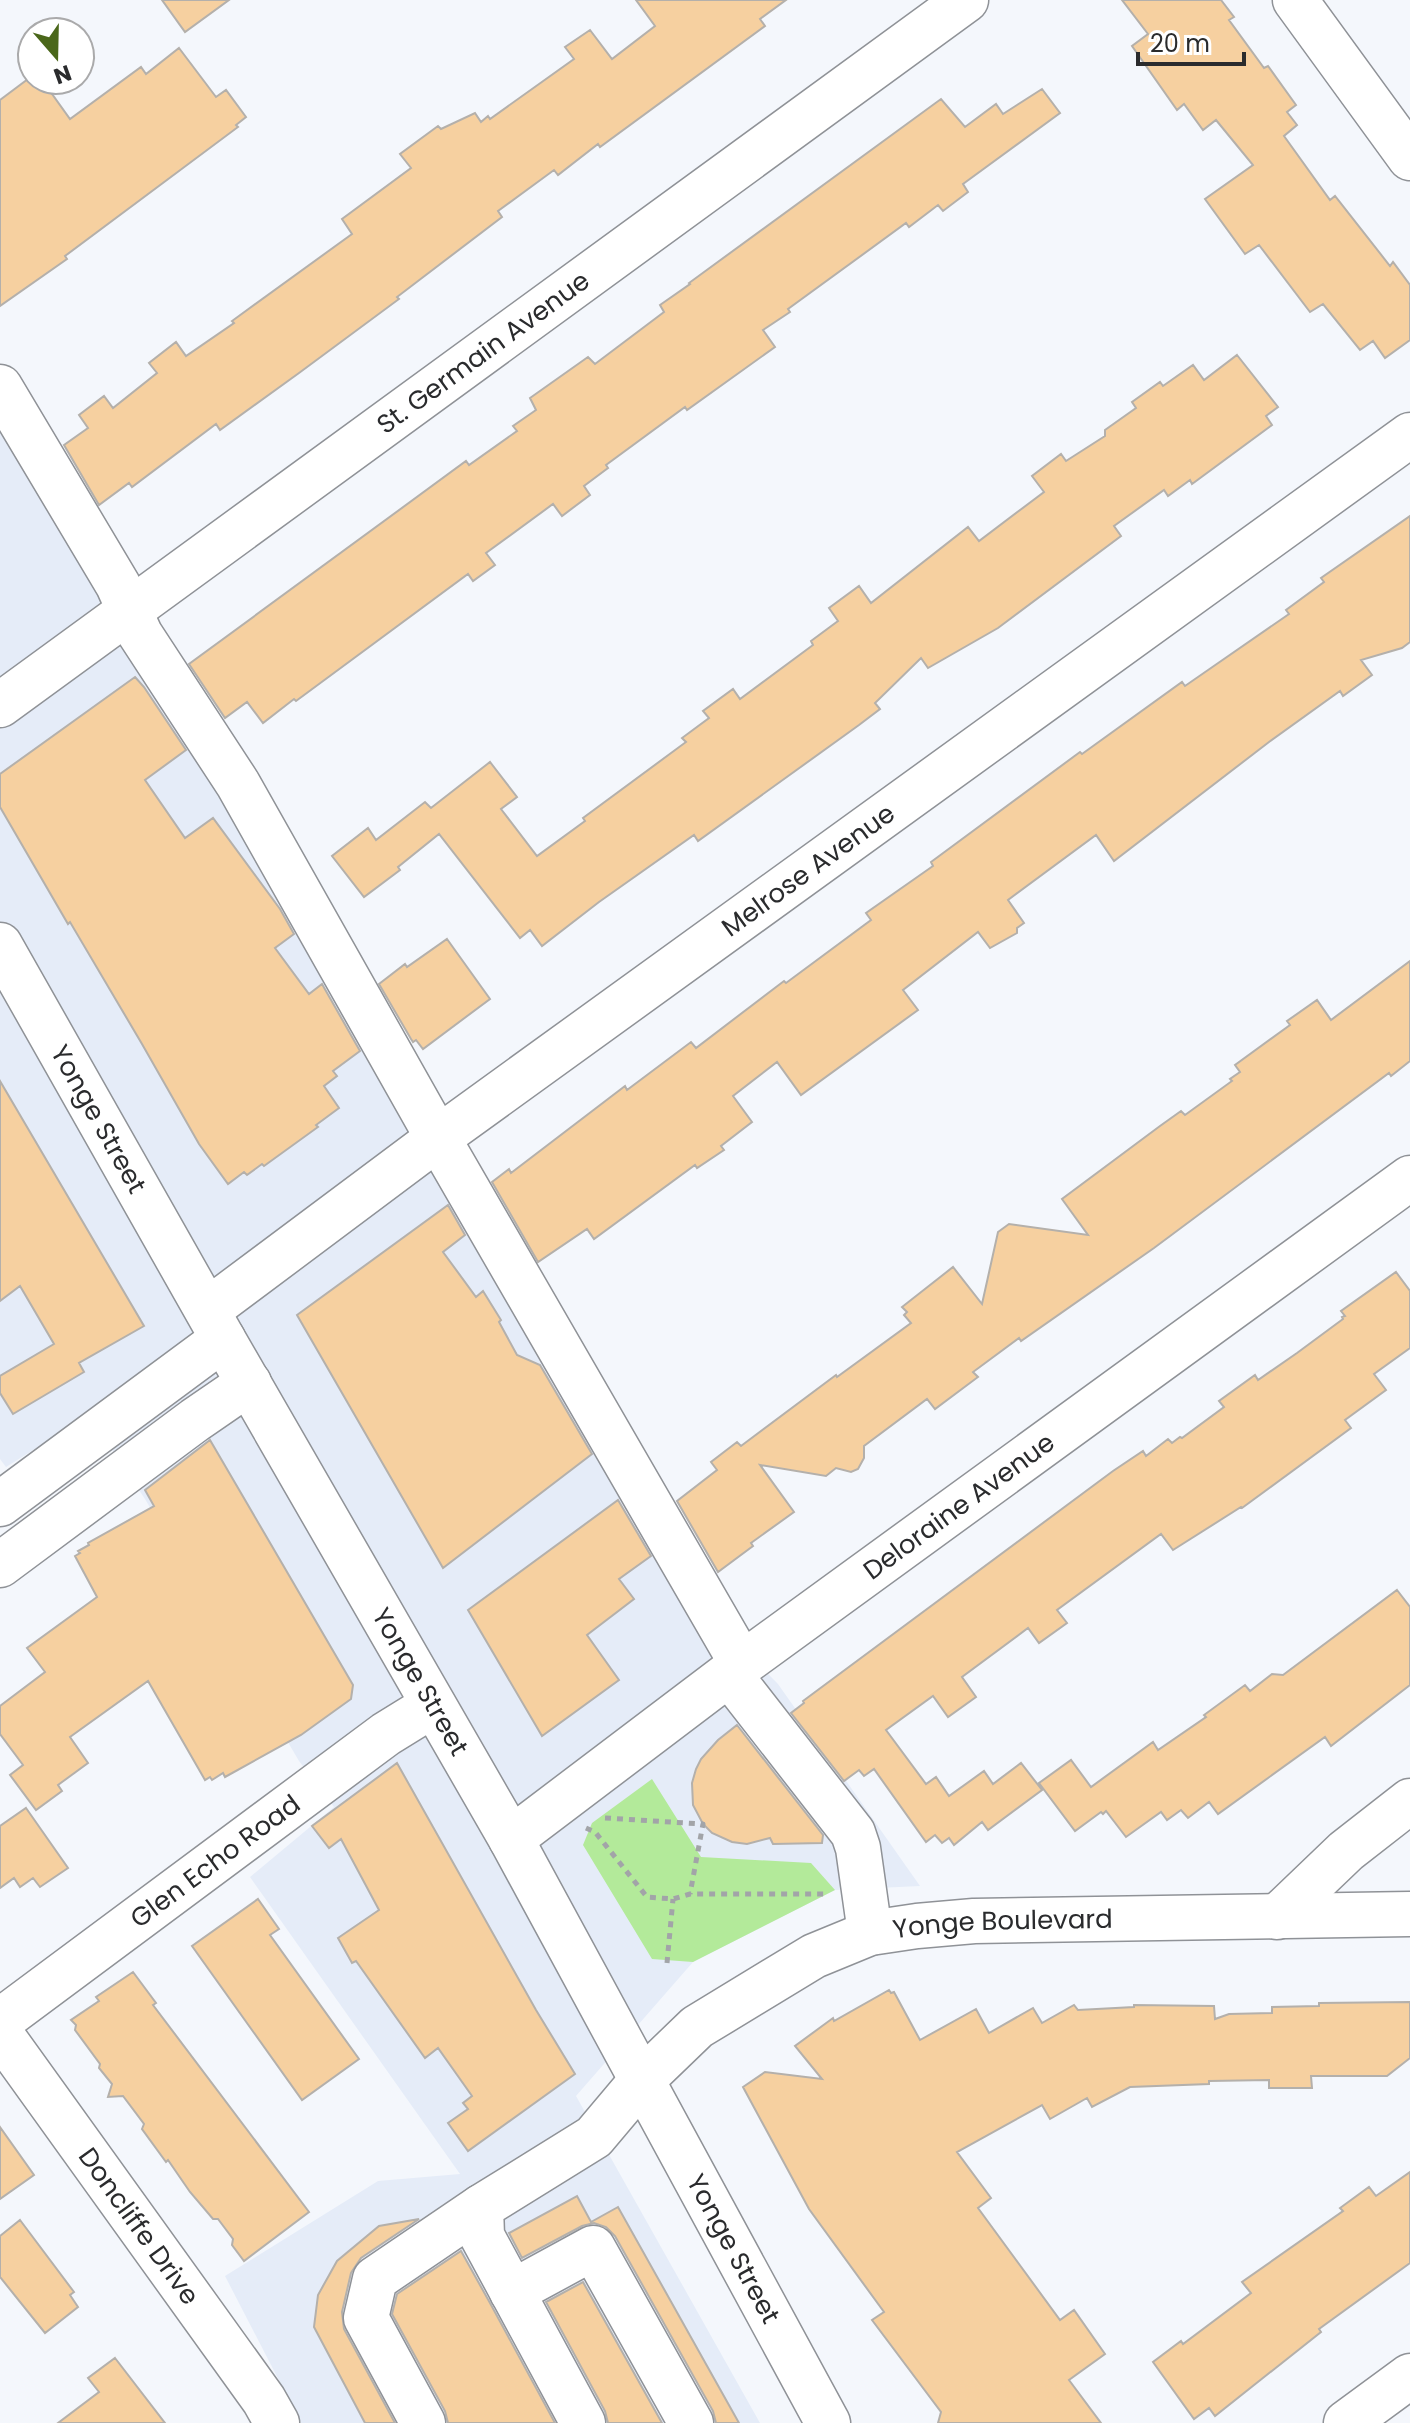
<svg xmlns="http://www.w3.org/2000/svg" width="1410" height="2423" font-family="Poppins,sans-serif">
<style>
.built{fill:#e5ecf8}
.green{fill:#b3ea9a}
.building{fill:#f6d0a0;stroke:#b4b0ab;stroke-width:2}
.lines{fill:none;stroke-linecap:round;stroke-linejoin:round}
.minor-casing{stroke:#8f9297;stroke-width:47}
.major-casing{stroke:#8f9297;stroke-width:47}
.path{stroke:#a2a4a8;stroke-width:5;stroke-dasharray:6 6;stroke-linecap:butt}
.minor{stroke:#fff;stroke-width:44}
.major{stroke:#fff;stroke-width:44}
.labels{text-anchor:middle;dominant-baseline:central;stroke-width:6;stroke-linejoin:round;paint-order:stroke}
.street-label{font-size:26px;fill:#2a2b2d;stroke:#fff}
</style>
<rect width="100%" height="100%" fill="#f4f7fc"/>
<path class="built" d="M0,386L730,1635L778,1684L920,1886L835,1890L693,1962L576,2096L760,2423H301L225,2276L378,2181L460,2174L250,1877L334,1807L299,1761L145,1499L89,1415L6,1467L0,1459Z"/>
<path class="green" d="M652,1779L701,1857L811,1863L835,1890L693,1962L652,1959L583,1845L592,1823Z"/>
<path class="building" d="M162,0H229L185,32Z
M636,0H786L760,19L765,26L600,147L598,144L558,175L554,170L498,211L502,217L397,297L399,299L299,373L220,430L216,424L132,487L129,483L99,505L64,445L88,428L79,415L104,396L113,408L157,373L149,363L176,342L186,356L234,323L232,321L352,234L342,219L411,168L400,154L438,126L441,129L475,113L481,122L488,116L490,119L574,59L565,47L590,30L612,59L655,26Z
M1122,0H1221L1234,17L1229,20L1264,68L1268,66L1296,105L1287,112L1297,125L1284,136L1330,200L1335,196L1390,266L1393,262L1410,285V340L1385,358L1373,341L1360,350L1323,304L1310,312L1259,245L1245,254L1205,199L1253,165L1216,120L1203,130L1184,104L1177,110L1132,46L1148,34Z
M179,48L216,97L226,90L246,117L236,125L238,127L65,256L67,259L0,306V100L32,76V80H42L70,119L141,67L146,74Z
M1042,89L1060,113L963,184L968,192L943,211L938,205L909,227L906,223L788,309L790,312L763,330L775,347L687,410L685,407L606,465L608,468L584,486L590,495L562,516L553,504L486,553L495,565L473,581L468,574L296,701L294,699L263,723L247,702L225,718L189,664L466,461L469,465L517,431L513,426L536,410L530,398L588,357L595,364L664,312L660,305L690,284L689,283L941,99L965,127L996,104L1003,114Z
M1237,355L1278,407L1266,416L1272,425L1192,484L1190,480L1168,496L1164,490L1114,526L1121,536L998,628L928,668L921,658L875,703L880,709L859,725L698,841L694,835L599,902L542,946L530,930L520,938L439,834L398,867L400,870L364,897L332,856L368,828L376,840L425,802L431,808L490,762L517,797L501,809L537,856L585,821L583,818L686,742L682,738L709,718L703,711L733,689L740,699L813,645L811,641L838,621L829,608L859,586L871,603L968,527L979,541L1044,492L1032,476L1061,454L1066,461L1105,436V430L1136,408L1132,402L1160,382L1163,386L1193,365L1204,380Z
M1410,516V642L1402,648L1361,660L1372,675L1343,696L1340,691L1269,742L1114,861L1096,835L1008,900L1024,923L1017,928V933L990,948L978,932L903,990L918,1010L801,1095L777,1062L733,1096L752,1122L721,1146L724,1150L697,1168L695,1165L594,1239L587,1229L538,1262L492,1182L509,1169L511,1173L625,1086L627,1090L691,1042L696,1048L784,981L786,983L871,920L866,913L933,866L931,862L1080,752L1082,754L1182,682L1185,686L1289,614L1286,610L1324,582L1321,578Z
M135,677L144,687L186,750L145,780L185,838L213,818L280,909L294,934L275,948L309,994L322,984L360,1051L333,1071L337,1076L324,1086L339,1108L316,1125L318,1127L264,1166L262,1164L247,1175L244,1172L228,1184L199,1144L142,1044L70,922L68,924L0,807V774Z
M447,939L490,999L423,1049L416,1040L413,1042L411,1039L379,984L405,964L407,967Z
M1410,961V1061L1391,1076L1389,1073L1154,1248L1021,1341L1019,1338L973,1372L978,1377L935,1409L927,1399L864,1446V1458L858,1469L851,1472L836,1468L826,1476L760,1465L794,1512L751,1543L753,1546L718,1572L677,1501L717,1470L711,1462L737,1442L741,1446L836,1375L837,1377L911,1323L904,1315L907,1312L902,1307L953,1267L982,1304L998,1232L1009,1224L1088,1235L1062,1199L1160,1126L1181,1111L1185,1115L1232,1081L1230,1079L1240,1072L1235,1065L1290,1025L1287,1021L1317,1000L1331,1020Z
M0,1081L144,1326L79,1363L84,1372L13,1414L0,1393V1376L54,1344L20,1286L0,1301Z
M448,1205L465,1235L443,1252L476,1297L483,1291L501,1320L499,1322L517,1355L540,1365L592,1454L443,1568L297,1315Z
M1396,1272L1410,1291V1348L1374,1374L1386,1390L1345,1420L1351,1428L1242,1508L1241,1507L1173,1550L1161,1534L1057,1610L1067,1623L1039,1643L1028,1628L962,1677L976,1697L948,1717L933,1696L886,1730L926,1784L936,1777L949,1796L984,1771L993,1784L1021,1763L1042,1790L988,1830L982,1822L954,1845L949,1838L942,1843L935,1835L926,1842L874,1769L864,1776L859,1770L844,1781L791,1713L804,1703L803,1701L1113,1471L1143,1451L1146,1456L1168,1439L1172,1443L1180,1437L1182,1438L1224,1407L1219,1401L1255,1375L1258,1380L1297,1353L1343,1319L1342,1317L1345,1316L1341,1311Z
M210,1440L353,1685L351,1699L301,1735L225,1777L223,1773L212,1780L210,1777L205,1780L148,1681L70,1737L88,1763L58,1785L62,1791L36,1810L10,1775L23,1765L0,1734V1706L45,1672L27,1648L97,1597L75,1556L80,1553L78,1551L89,1545L88,1543L154,1506L145,1490Z
M618,1500L651,1556L619,1579L634,1599L587,1635L619,1680L542,1736L468,1610Z
M1397,1590L1410,1607V1685L1331,1746L1325,1737L1218,1814L1209,1802L1188,1818L1181,1810L1167,1820L1161,1812L1126,1837L1106,1811L1103,1814L1101,1812L1075,1831L1039,1783L1071,1760L1091,1787L1153,1742L1158,1750L1206,1717L1204,1715L1245,1685L1250,1691L1272,1674L1283,1675Z
M737,1725L823,1835L822,1843L773,1844L770,1838L747,1844L732,1842L712,1833L703,1824L693,1805L692,1783L696,1769L701,1759L718,1740Z
M397,1763L536,2010L575,2074L468,2151L448,2123L468,2109L463,2103L472,2096L438,2048L425,2058L356,1961L352,1963L338,1938L379,1910L341,1839L329,1848L312,1826Z
M26,1808L68,1868L40,1887L33,1878L20,1887L14,1878L0,1888V1826Z
M258,1899L279,1929L270,1935L359,2059L302,2100L192,1946Z
M133,1972L156,2003L153,2005L309,2212L244,2261L232,2245L233,2239L218,2219H213L190,2192L168,2160L166,2162L142,2129L144,2124L123,2096L108,2097L112,2084L99,2068L100,2064L75,2030L76,2025L71,2020L99,2001L96,1997Z
M889,1990L891,1993L894,1992L920,2040L976,2009L989,2033L1033,2008L1042,2023L1074,2005L1078,2010L1134,2007V2005L1214,2006L1215,2019L1229,2014L1272,2013V2007L1319,2006V2003L1410,2002V2058L1387,2076H1311L1312,2088H1269V2080L1209,2081V2084L1130,2087L1092,2107L1087,2098L1050,2119L1042,2105L957,2152L991,2198L978,2208L1060,2320L1074,2310L1105,2354L1069,2380L1101,2423H938L941,2412L872,2320L884,2312L809,2209L743,2087L765,2072L822,2079L795,2046L833,2018L834,2021Z
M0,2127L34,2175L0,2199Z
M1410,2172V2263L1319,2329L1321,2332L1215,2416L1209,2408L1194,2419L1153,2362L1181,2341L1183,2344L1251,2293L1242,2282L1343,2211L1340,2208L1369,2187L1376,2196Z
M577,2196L591,2222L618,2207L739,2423H716L713,2411L615,2236L606,2227L594,2223L582,2226L522,2258L509,2233Z
M419,2219L361,2258L351,2273L342,2312L344,2329L395,2423H365L314,2327L318,2295L337,2261L379,2226Z
M20,2220L74,2292L70,2295L78,2307L45,2333L0,2277V2236Z
M461,2251L490,2303L555,2423H448L445,2411L392,2314L397,2294Z
M583,2282L662,2423H608L605,2411L546,2302Z
M115,2358L165,2423H58L99,2392L88,2378Z"/>
<g class="lines">
<g class="minor-casing">
<g id="minor">
<path d="M1295,0L1410,158"/>
<path d="M0,387L118,585L140,634L238,784L427,1119L742,1664"/>
<path id="s1" d="M0,705L966,0"/>
<path id="s2" d="M208,1310L438,1138L1410,435"/>
<path d="M0,1504L223,1339"/>
<path d="M0,1565L195,1420L249,1383"/>
<path d="M729,1674L853,1833L858,1848L870,1933"/>
<path id="s3" d="M511,1839L742,1664L1410,1178"/>
<path d="M1277,1917L1346,1851L1410,1801"/>
<path id="s4" d="M0,2021L386,1734L433,1705"/>
<path id="s5" d="M0,2033L264,2400L277,2423"/>
<path d="M512,2292L593,2248L691,2423"/>
<path d="M423,2423L366,2318L375,2279L481,2207"/>
<path id="s6" d="M583,2423L482,2236L481,2207L594,2137L642,2080L697,2027L814,1956L870,1933L917,1926L974,1921L1410,1914"/>
<path d="M1346,2423L1410,2376"/>
</g>
</g>
<g class="major-casing">
<g id="major">
<path id="s7" d="M0,945L223,1339L511,1839L828,2423"/>
</g>
</g>
<path class="path" d="M605,1818L703,1824L690,1894
M586,1828L595,1832L647,1897L673,1899L690,1894H827
M667,1963L673,1899"/>
<use href="#minor" class="minor"/>
<use href="#major" class="major"/>
</g>
<g class="labels">
<g class="street-label">
<text stroke="none"><textPath href="#s1" startOffset="598">St. Germain Avenue</textPath></text>
<text stroke="none"><textPath href="#s2" startOffset="744">Melrose Avenue</textPath></text>
<text stroke="none"><textPath href="#s7" startOffset="200">Yonge Street</textPath></text>
<text stroke="none"><textPath href="#s3" startOffset="558">Deloraine Avenue</textPath></text>
<text stroke="none"><textPath href="#s7" startOffset="848">Yonge Street</textPath></text>
<text stroke="none"><textPath href="#s4" startOffset="268">Glen Echo Road</textPath></text>
<text stroke="none"><textPath href="#s6" startOffset="856">Yonge Boulevard</textPath></text>
<text stroke="none"><textPath href="#s5" startOffset="238">Doncliffe Drive</textPath></text>
<text stroke="none"><textPath href="#s7" startOffset="1496">Yonge Street</textPath></text>
</g>
</g>
<g transform="translate(56 56) rotate(160)"><circle r="38" fill="#ffffff" stroke="#aaaaab" stroke-width="2"/>
<path d="M0-6L14 30L0 20L-14 30Z" fill="#4a671a"/>
<text y="-12" font-size="22" font-weight="bold" text-anchor="middle" fill="#2a2b2d">N</text>
</g>
<path d="M1138 52v12h106v-12" fill="none" stroke="#2a2b2d" stroke-width="4"/>
<text x="1150" y="52" font-size="24" fill="#2a2b2d" stroke="#ffffff" stroke-width="6" paint-order="stroke">20 m</text>
</svg>
